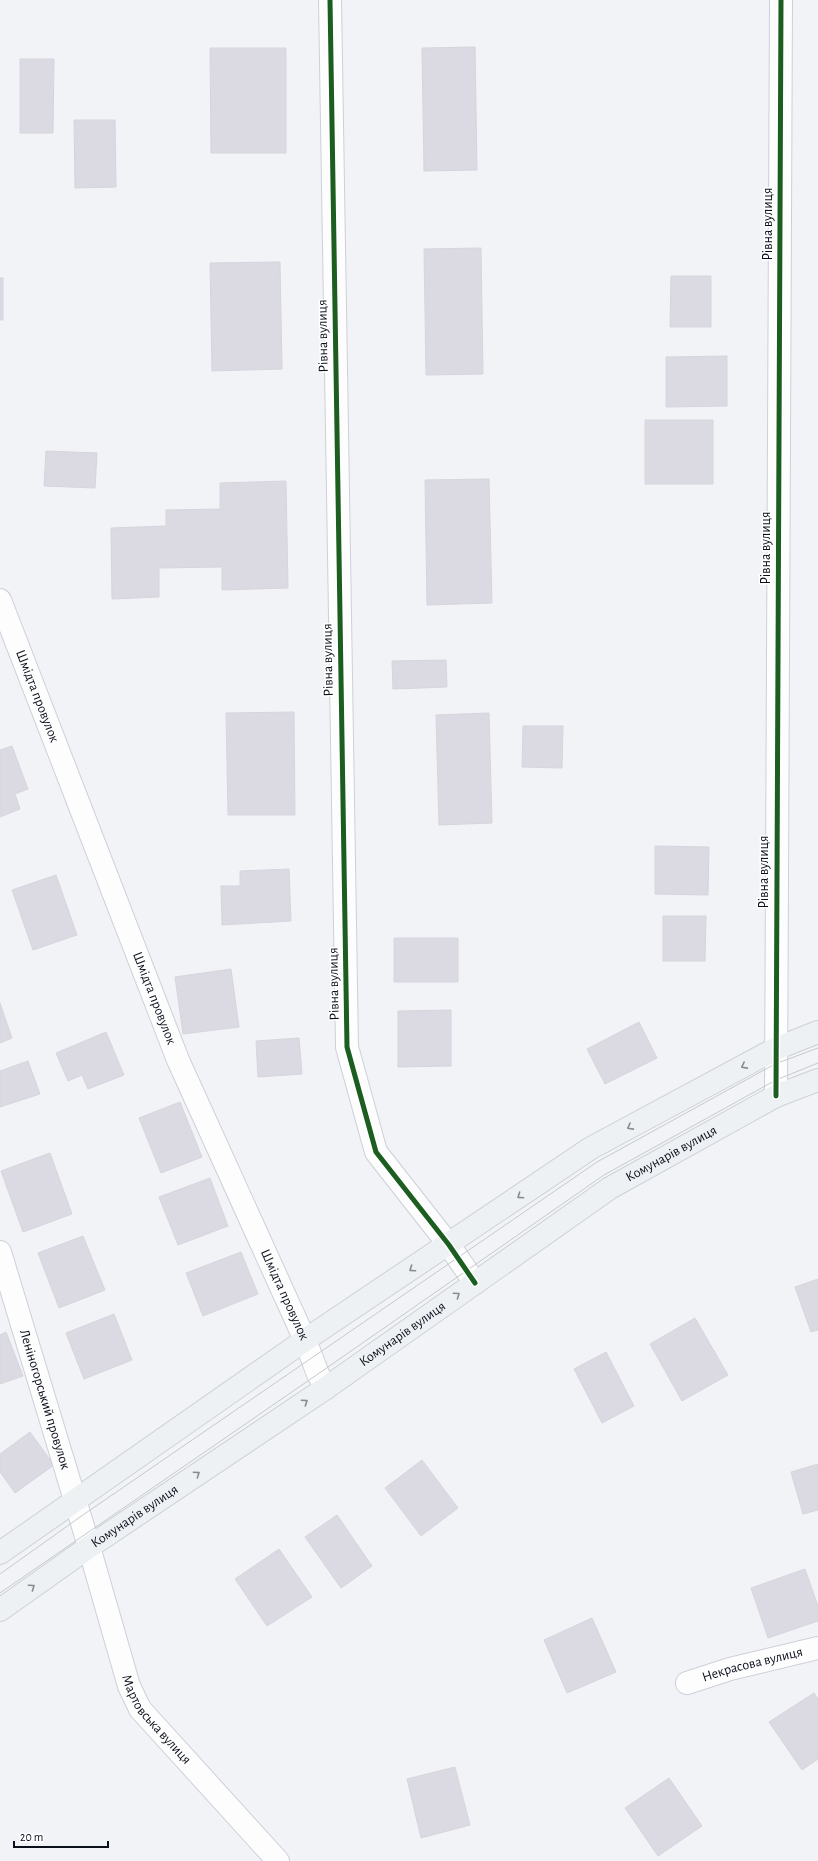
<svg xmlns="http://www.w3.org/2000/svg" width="818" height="1861" font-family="'Alegreya Sans',sans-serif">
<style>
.building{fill:#dbdae3;stroke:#d6d5dd}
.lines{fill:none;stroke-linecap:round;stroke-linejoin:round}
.street-casing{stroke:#cdd0d9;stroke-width:24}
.secondary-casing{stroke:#cdd0d9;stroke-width:24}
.street{stroke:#fdfdfe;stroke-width:22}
.secondary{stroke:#edf1f4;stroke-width:22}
.tram{stroke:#c7c8c9;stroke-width:1}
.cycleway-casing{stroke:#fff;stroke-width:8}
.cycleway{stroke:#1b5e20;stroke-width:5}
.oneway{stroke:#878b92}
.labels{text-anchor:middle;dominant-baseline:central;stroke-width:3;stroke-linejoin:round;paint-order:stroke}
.street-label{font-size:14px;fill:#0a0f1a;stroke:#fff}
</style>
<rect width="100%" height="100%" fill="#f1f3f7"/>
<path class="building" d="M475,47L477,170L424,171L422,48Z
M210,48H286V153H211Z
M20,59H54L53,133H20Z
M74,120H115L116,187L75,188Z
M481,248L483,374L426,375L424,249Z
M280,262L282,369L212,371L210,263Z
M671,276H711V327H670Z
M0,278H3V320H0Z
M727,356V406L666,407V357Z
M645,420H713V484H645Z
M46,451L97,453L95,488L44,486Z
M489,479L492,603L427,605L425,480Z
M286,481L288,588L222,590V567L159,568V597L112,599L111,528L166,526V510L220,509V483Z
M446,660L447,687L393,689L392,661Z
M294,712L295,815H228L226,713Z
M489,713L492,823L439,825L436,715Z
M523,726H563L562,768L522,767Z
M12,746L28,789L15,794L20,809L0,817V750Z
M655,846L709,847L708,895L655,894Z
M289,869L291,921L222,925L221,886H240V871Z
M56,875L77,935L33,950L12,890Z
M663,916H706L705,961H663Z
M394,938H458V982H394Z
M231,969L239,1027L183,1034L175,977Z
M0,1003L12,1038L0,1043Z
M451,1010V1066L398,1067V1011Z
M639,1022L657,1058L605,1084L587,1049Z
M106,1032L124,1075L88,1089L82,1075L68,1081L56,1053Z
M299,1038L302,1074L258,1077L256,1041Z
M28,1061L40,1094L0,1107V1071Z
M180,1102L202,1157L161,1173L139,1118Z
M50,1153L72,1214L23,1232L1,1171Z
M210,1178L228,1226L178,1245L159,1197Z
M83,1236L105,1290L59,1308L38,1253Z
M241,1252L258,1294L203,1316L186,1273Z
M818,1279V1330L811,1332L795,1287Z
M114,1314L132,1360L84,1379L66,1333Z
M695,1318L728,1375L682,1401L650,1344Z
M6,1332L23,1376L0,1384V1335Z
M606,1352L634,1406L602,1423L574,1369Z
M30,1432L54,1465L15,1493L0,1472V1454Z
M422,1460L458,1508L421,1536L385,1488Z
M818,1464V1510L803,1514L791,1472Z
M337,1515L372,1566L341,1588L305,1537Z
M279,1549L312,1597L267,1626L235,1579Z
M805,1569L818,1606V1621L768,1638L751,1588Z
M592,1618L616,1672L567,1693L544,1640Z
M814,1693L818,1699V1759L802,1770L769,1722Z
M455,1767L470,1825L421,1838L407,1779Z
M669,1778L702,1826L658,1856L625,1808Z"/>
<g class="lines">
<g class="street-casing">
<g id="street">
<path d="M330,0L347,1047L376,1152L449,1245L475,1283"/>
<path id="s1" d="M0,600L178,1060L305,1340L318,1374L326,1388"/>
<path d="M776,1096L781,0"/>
<path id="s2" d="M0,1252L85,1533L129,1686L140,1709L278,1861"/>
<path id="s3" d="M687,1683L730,1669L818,1648"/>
</g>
</g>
<g class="secondary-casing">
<g id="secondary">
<path d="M0,1553L305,1340L591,1148L775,1049L818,1032"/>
<path id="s4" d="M0,1610L89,1547L326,1388L610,1188L776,1096L818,1080"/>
</g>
</g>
<use href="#street" class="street"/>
<use href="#secondary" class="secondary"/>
<path class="tram" d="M0,1574L80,1517L597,1162L775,1064L818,1048
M0,1593L318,1374L604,1175L776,1080L818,1063"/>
<g class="cycleway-casing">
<path id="cycleway" d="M330,0L347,1047L376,1152L449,1245L475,1283
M776,1096L781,0"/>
</g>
<use href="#cycleway" class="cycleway"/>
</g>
<defs><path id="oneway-chevron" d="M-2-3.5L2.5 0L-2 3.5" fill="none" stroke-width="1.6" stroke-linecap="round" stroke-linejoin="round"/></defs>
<g class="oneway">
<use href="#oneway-chevron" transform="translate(744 1066) rotate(152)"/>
<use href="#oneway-chevron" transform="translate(630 1127) rotate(152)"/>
<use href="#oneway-chevron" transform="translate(520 1196) rotate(146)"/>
<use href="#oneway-chevron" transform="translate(412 1269) rotate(146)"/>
<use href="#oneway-chevron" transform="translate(457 1295) rotate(-35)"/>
<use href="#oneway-chevron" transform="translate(305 1402) rotate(-34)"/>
<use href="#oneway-chevron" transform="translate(197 1474) rotate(-34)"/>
<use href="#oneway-chevron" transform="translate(32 1587) rotate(-35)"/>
</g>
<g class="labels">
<g class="street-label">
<text transform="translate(768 224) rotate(-90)">Рівна вулиця</text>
<text transform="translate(323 336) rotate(-91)">Рівна вулиця</text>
<text transform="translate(766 548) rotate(-90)">Рівна вулиця</text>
<text transform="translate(328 660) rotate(-91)">Рівна вулиця</text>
<text stroke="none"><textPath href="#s1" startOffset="103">Шмідта провулок</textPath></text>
<text transform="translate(764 872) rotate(-90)">Рівна вулиця</text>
<text transform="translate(334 984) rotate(-91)">Рівна вулиця</text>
<text stroke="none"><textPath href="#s1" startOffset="427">Шмідта провулок</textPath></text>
<text stroke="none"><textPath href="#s4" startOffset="812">Комунарів вулиця</textPath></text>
<text stroke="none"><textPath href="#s1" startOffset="751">Шмідта провулок</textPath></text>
<text stroke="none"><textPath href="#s4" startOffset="488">Комунарів вулиця</textPath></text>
<text stroke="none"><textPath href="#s2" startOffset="154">Леніногорський провулок</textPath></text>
<text stroke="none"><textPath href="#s4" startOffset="164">Комунарів вулиця</textPath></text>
<text stroke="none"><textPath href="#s3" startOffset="68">Некрасова вулиця</textPath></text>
<text stroke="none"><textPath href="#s2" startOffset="496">Мартовська вулиця</textPath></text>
</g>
</g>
<path d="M14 1841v6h94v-6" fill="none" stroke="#0a0f1a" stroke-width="2"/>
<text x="20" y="1841" font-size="12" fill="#0a0f1a" stroke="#ffffff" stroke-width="3" paint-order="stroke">20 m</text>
</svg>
